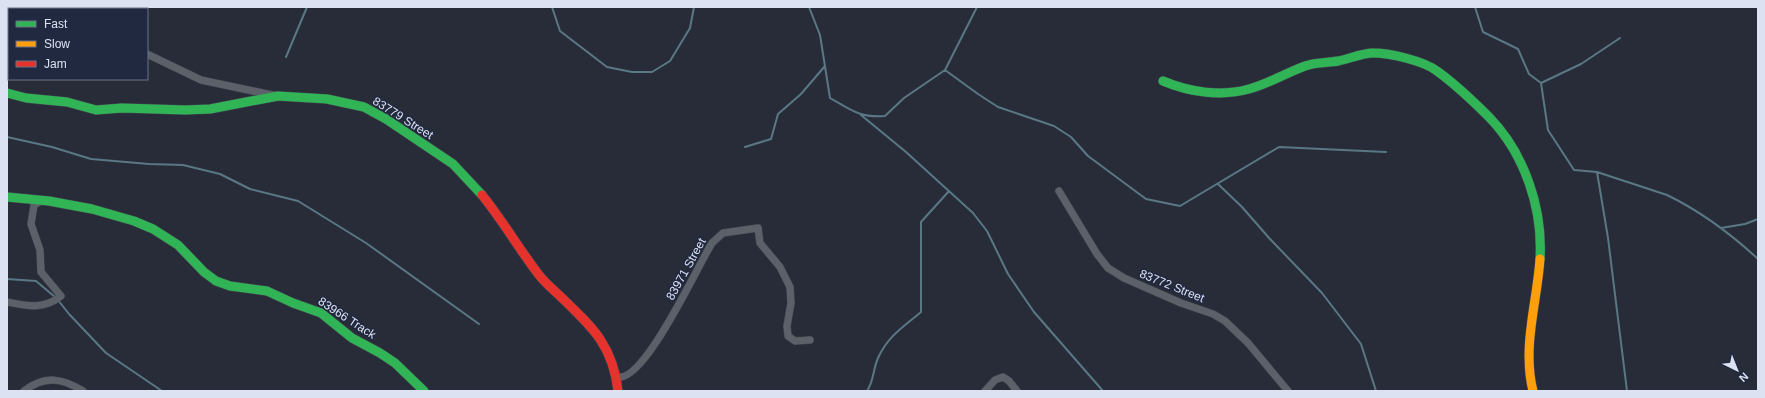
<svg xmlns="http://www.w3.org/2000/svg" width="1765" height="398" font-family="Helvetica,sans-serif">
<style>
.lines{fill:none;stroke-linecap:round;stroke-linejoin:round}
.stream{stroke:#597884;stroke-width:2}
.street-casing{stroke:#434752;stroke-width:8}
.fast-casing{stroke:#434752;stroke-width:10}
.slow-casing{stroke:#434752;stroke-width:10}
.jam-casing{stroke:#434752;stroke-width:10}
.street{stroke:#5c6069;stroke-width:7}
.fast{stroke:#30b455;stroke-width:9}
.slow{stroke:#ff9f0a;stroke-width:9}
.jam{stroke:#e5322d;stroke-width:9}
.labels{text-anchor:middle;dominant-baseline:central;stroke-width:3;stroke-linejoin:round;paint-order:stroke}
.street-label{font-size:12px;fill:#dce2f2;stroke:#212940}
</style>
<rect width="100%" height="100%" fill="#282c39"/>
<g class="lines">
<path class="stream" d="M552,7L560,31L607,67L632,72H652L670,61L690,28L694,7
M809,7L820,35L830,98C851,110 860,118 885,116L904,98L945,70L977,7
M1475,7L1483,32L1518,49L1529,74L1541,83L1548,130L1574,170L1597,172L1667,195C1700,211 1731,234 1758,259
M286,57L307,7
M945,70L978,94L998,107L1054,126L1071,137L1088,156L1146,199L1180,206L1279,147L1386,152
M1541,83L1581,64L1620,38
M861,115L906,152L973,213L987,231L1008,274L1034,312L1103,391
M7,137L52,147L91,159L149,164L183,165L220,174L250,189L298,201L366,243L479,324
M745,147L771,139L778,114L801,94L825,66
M1597,172L1608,238L1627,391
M1218,184L1242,207L1270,239L1322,293L1361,344L1376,391
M1721,228L1745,224L1758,219
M7,279L36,281L55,297
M58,300L69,314L106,353L162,391
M867,391C874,381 873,369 878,358C888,336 903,327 921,312V222L949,191"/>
<g class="street-casing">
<path id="street" d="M147,54L201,80L277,96
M1059,191L1097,254L1108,268L1124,278L1181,303L1213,314L1225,321L1248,343L1288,391
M7,302C26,306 44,310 61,296L41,272L40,250L31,224L34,205L41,201
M617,377C644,384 698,265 712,243L723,233L758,228L760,243L780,267L790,287L791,303L787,326L788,336L795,341L810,340
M24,391C45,375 62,378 83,391
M985,391L995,380L1003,377L1009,381L1017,391"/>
</g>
<g class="fast-casing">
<path id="fast" d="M1163,81C1189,92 1221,97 1249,89C1268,84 1286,73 1305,66C1315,62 1327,63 1338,61C1349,59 1362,53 1373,53C1390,53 1424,61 1437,71C1455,84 1473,101 1489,117C1525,154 1543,209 1540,259
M7,93L26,98L67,102L96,110L122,108L185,110L210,109L278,96L327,99L364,107L386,119L453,164L482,195
M7,197L49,201L92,209L134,221L153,229L178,245L204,272L216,281L230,286L267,291L293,303L321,313L352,338L380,353L395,363L424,391"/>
</g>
<g class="slow-casing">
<path id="slow" d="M1533,391C1522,347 1537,303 1540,259"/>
</g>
<g class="jam-casing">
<path id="jam" d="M482,195C503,221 519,249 539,275C545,283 554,290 561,297C592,327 613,345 618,391"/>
</g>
<use href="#street" class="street"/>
<use href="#fast" class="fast"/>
<use href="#slow" class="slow"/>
<use href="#jam" class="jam"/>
</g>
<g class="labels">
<g class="street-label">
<text transform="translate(403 118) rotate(32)">83779 Street</text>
<text transform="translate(686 269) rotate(-61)">83971 Street</text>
<text transform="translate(1172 286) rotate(22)">83772 Street</text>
<text transform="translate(347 318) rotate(33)">83966 Track</text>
</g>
</g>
<rect width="1765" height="398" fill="none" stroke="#dce2f2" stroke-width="16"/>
<rect x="8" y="8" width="140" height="72" fill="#212940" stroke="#6c7387"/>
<rect x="16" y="21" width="20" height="6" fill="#30b455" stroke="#6c7387"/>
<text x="44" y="28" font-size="12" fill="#dce2f2">Fast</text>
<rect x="16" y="41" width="20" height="6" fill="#ff9f0a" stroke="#6c7387"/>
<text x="44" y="48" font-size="12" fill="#dce2f2">Slow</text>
<rect x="16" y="61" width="20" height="6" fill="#e5322d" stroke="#6c7387"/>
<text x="44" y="68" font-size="12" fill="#dce2f2">Jam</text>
<g transform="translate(1737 370) rotate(137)" stroke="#212940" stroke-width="3" paint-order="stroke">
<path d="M0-3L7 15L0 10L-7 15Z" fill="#dce2f2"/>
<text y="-6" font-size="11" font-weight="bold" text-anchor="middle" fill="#dce2f2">N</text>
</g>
</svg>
